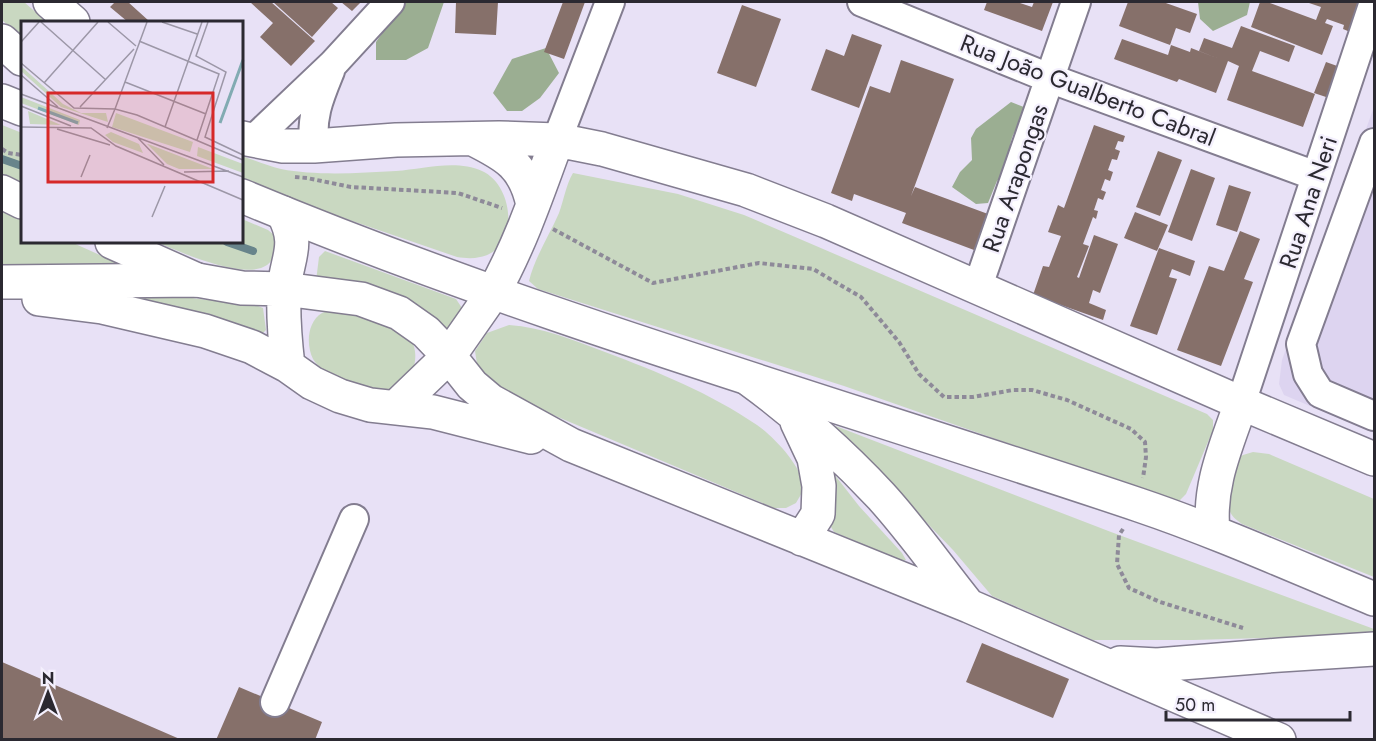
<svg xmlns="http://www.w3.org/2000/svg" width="1376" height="741" font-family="Jost,sans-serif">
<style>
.built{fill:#ddd4f0}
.green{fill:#c9d8c1}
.forest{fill:#9bae92}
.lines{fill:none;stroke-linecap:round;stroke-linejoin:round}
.stream{stroke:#68848b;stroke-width:8}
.building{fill:#86706a}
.minor-casing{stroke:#837d90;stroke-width:32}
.major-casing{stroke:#837d90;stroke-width:36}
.highway-casing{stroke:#837d90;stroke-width:36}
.path{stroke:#8e8a99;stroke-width:4;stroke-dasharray:4.5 3;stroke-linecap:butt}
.minor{stroke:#fff;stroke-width:28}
.major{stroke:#fff;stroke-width:33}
.highway{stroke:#fff;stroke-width:33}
.labels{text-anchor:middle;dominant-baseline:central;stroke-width:4.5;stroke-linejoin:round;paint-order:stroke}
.street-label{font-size:24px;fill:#2b2931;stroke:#f4f0fd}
.inset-river{fill:none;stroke:#82abb2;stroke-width:3}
.inset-road{fill:none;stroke:#9c97a7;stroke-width:1.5}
.view{fill:#d62828;fill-opacity:0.15;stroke:#d62828;stroke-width:3}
.inset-edge{fill:none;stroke:#2b2931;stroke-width:3}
</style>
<rect width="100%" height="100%" fill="#e8e1f6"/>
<path class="built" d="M1374,107V433L1284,395L1279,384L1282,360Z"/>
<path class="green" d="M2,2H24L47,22H22V38L2,20Z
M2,125L22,133V185L2,177Z
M242,156C254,160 268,166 281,169C316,176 360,173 396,171C423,169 456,159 482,171C514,185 521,250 480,257C472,259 464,258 457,257L242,183Z
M573,173L678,194L744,215L1207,414L1213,420V430L1186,494L1179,501L1171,500L844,386L538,289L529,281C535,257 549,236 559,213C564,199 566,185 573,173Z
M2,211L22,220V242H71L122,265L116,269L51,265L2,264Z
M242,219L268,230L274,235C288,303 182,252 156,242H242Z
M325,251L456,299L464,311L451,330H444L316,281L319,257Z
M106,292L184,297L258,306L263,308L266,330L263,333H258Z
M336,310C366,314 384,316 408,337C420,347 416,373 405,383C398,388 386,390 378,390C361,390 322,375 313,359C306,345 307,322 322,313C326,311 332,311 336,310Z
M509,325C542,327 573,340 605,352C658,372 710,393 757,425C773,436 802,466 803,486C803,492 799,498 796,503L786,508H774L546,412L491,382L482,372L477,364L475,351L487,333Z
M833,425L1111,532L1374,629V635L1193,640H1093L992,596L953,550L897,492L830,431Z
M1253,452L1269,454L1374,499V577L1242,524C1235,519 1230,515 1228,506L1235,461L1243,455Z
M831,474H834L859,506L902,553L906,560L902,561L834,532L831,527L833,510Z"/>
<path class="forest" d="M396,2H444L428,48L406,60H376V42L399,9Z
M1198,2H1250L1247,15L1213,31L1200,19Z
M546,48L559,73L540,98L522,111H507L493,93L512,59Z
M1011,102L1029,109C1027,123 1024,120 1016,130C1008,141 1010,156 1010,169L997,181L988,203L976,204L952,187L960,172L972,160L971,138L976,129Z"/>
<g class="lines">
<path class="stream" d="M2,159L22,166
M227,242L253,251"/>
</g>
<path class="building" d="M115,2H128L149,21L147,22H128L110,7Z
M250,2H271L315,41L291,66L260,37L273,23Z
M273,2H331L338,8L312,37Z
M341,2H361L352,11Z
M456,2H498L496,35L455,33Z
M563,2H585L564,59L544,52Z
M987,2H1017L1032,7L1034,2H1053L1042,31L984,10Z
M1128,2H1163L1197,14L1190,33L1176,28L1170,45L1119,26Z
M1260,2H1267L1316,20L1321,7L1306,2H1367L1355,34L1343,29L1344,25L1327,19L1325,23L1333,26L1322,55L1251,27Z
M742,5L781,19L756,87L717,73Z
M1241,26L1295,46L1289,62L1260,51L1252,71L1315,94L1303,127L1227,100L1239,66L1228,61L1216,93L1179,79L1177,82L1114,59L1122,39L1168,55L1171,45L1190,52L1191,48L1222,60L1199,51L1204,38L1232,48Z
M852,34L882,45L859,108L811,90L826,49L844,56Z
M901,60L954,79L911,196L915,187L988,214L974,250L902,223L906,213L854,194L852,201L831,193L870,86L890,93Z
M1326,62L1340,67L1329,98L1314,93Z
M1094,125L1125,136L1123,142L1118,141L1115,149L1120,151L1117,160L1112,159L1108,170L1113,172L1110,181L1105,179L1101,190L1106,192L1103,200L1098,198L1094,210L1098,211L1096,219L1093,217L1083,244L1089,246L1077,277L1079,278L1094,235L1118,244L1100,293L1093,290L1089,303L1106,310L1103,320L1033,295L1043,266L1049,267L1061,236L1048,232L1058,205L1064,208Z
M1158,151L1182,160L1160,216L1136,207Z
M1191,169L1215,178L1192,241L1168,232Z
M1229,185L1251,192L1237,232L1216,225Z
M1135,212L1168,225L1157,251L1124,238Z
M1240,231L1260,239L1244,279L1253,282L1221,366L1177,350L1209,266L1224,271Z
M1159,248L1195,261L1190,276L1172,269L1169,277L1177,279L1157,335L1130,326Z
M982,643L1069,679L1053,718L966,682Z
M2,662L182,740H2Z
M239,687L322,722L315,740H216Z"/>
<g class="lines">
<g class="minor-casing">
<path id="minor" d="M862,2L1049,78L1316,176
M557,140L610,2
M252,141L333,64L390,2
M1374,143L1301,344L1308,374L1320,393L1374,416
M314,146C311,116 319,98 330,71
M978,286L1076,2
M1241,403L1374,2
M275,702L354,519"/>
</g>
<g class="major-casing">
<path id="major" d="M50,2L73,22
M2,41L22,59
M2,101L22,109
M242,138L283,146H314L396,140L499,138L557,140L602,149L746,190L826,221L1241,403L1374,459
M473,139C507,156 525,166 533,205
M2,192L22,202
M242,196C534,318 839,404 1139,505C1219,532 1296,567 1374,599
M112,242L197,280
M493,293C520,245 538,192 557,140
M1213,532C1208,485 1226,447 1241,403"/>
</g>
<g class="highway-casing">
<path id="highway" d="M283,213C301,246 286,258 284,291C283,316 285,341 288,366
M2,282L197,280L242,288L284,289L361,299L399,313L426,332L449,356L472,385L491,401L571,445L969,606L1279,740
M39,299L102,307L205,331L252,347L288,366L312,383L340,396L370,405L433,412L531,437
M750,380C798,415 841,453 881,496C912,530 939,569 968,605
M395,408L449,356L493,293
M797,422L814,458L819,486L818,514L802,539
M1120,663L1157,665L1280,655L1374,649"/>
</g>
<path class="path" d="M2,149L8,153L22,155
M295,177L307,178L351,187L458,193L502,208
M553,229L653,283L759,263L813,269L861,297L899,342L919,374L944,397H973L1013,390H1032L1067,400L1131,429L1145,442L1146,457L1143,478
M1123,529L1119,535L1117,564L1129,588L1160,602L1243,628"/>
<use href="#minor" class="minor"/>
<use href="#major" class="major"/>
<use href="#highway" class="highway"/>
</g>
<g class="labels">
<g class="street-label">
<text transform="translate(1088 90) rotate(21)">Rua João Gualberto Cabral</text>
<text transform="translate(1015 178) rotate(-71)">Rua Arapongas</text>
<text transform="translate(1308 202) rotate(-72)">Rua Ana Neri</text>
</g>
</g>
<g transform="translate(21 21)">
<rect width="222" height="222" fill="#e8e1f6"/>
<path d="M0,45L42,83L60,92H85L87,101L40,86L0,50ZM0,76L59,99L58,104L0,82ZM7,90L40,104L9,103ZM95,92L172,121L169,131L91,106ZM90,111L118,123L122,132L92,121L84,114ZM126,123H127L192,148H158L146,143ZM177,126L222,143V152L176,135Z" fill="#c9d8c1"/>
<path class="inset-river" d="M17,87L57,102M199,102L222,39"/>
<path class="inset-road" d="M20,1L85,59M87,1L115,25M141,1L176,13M187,1L175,35L205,51L184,116L222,134M118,20L198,53L176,119M0,21L18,1M0,42L53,87L94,88L116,94L222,139M0,54L37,86M104,61L185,93M23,62L77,1M0,73L222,156M0,85L50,105M59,86L113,28M94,88L126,1M0,106L70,107L95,125L222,179M144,106L181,1M86,107L94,88M36,108L89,124M117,117L143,144M163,151L208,150M60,156L69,134M131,196L144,165"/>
<path class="view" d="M27,72H192V161H27Z"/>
<rect width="222" height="222" class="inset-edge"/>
</g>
<rect width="1376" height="741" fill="none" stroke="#2b2931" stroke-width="6"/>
<g transform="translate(48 693)" stroke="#f4f0fd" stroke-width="4.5" paint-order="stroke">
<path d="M0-4.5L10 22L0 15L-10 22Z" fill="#2b2931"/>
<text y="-9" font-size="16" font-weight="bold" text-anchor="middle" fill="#2b2931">N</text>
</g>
<path d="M1166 711v9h184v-9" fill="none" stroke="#2b2931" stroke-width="3"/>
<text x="1175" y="711" font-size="18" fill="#2b2931" stroke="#f4f0fd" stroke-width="4.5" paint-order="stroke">50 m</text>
</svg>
